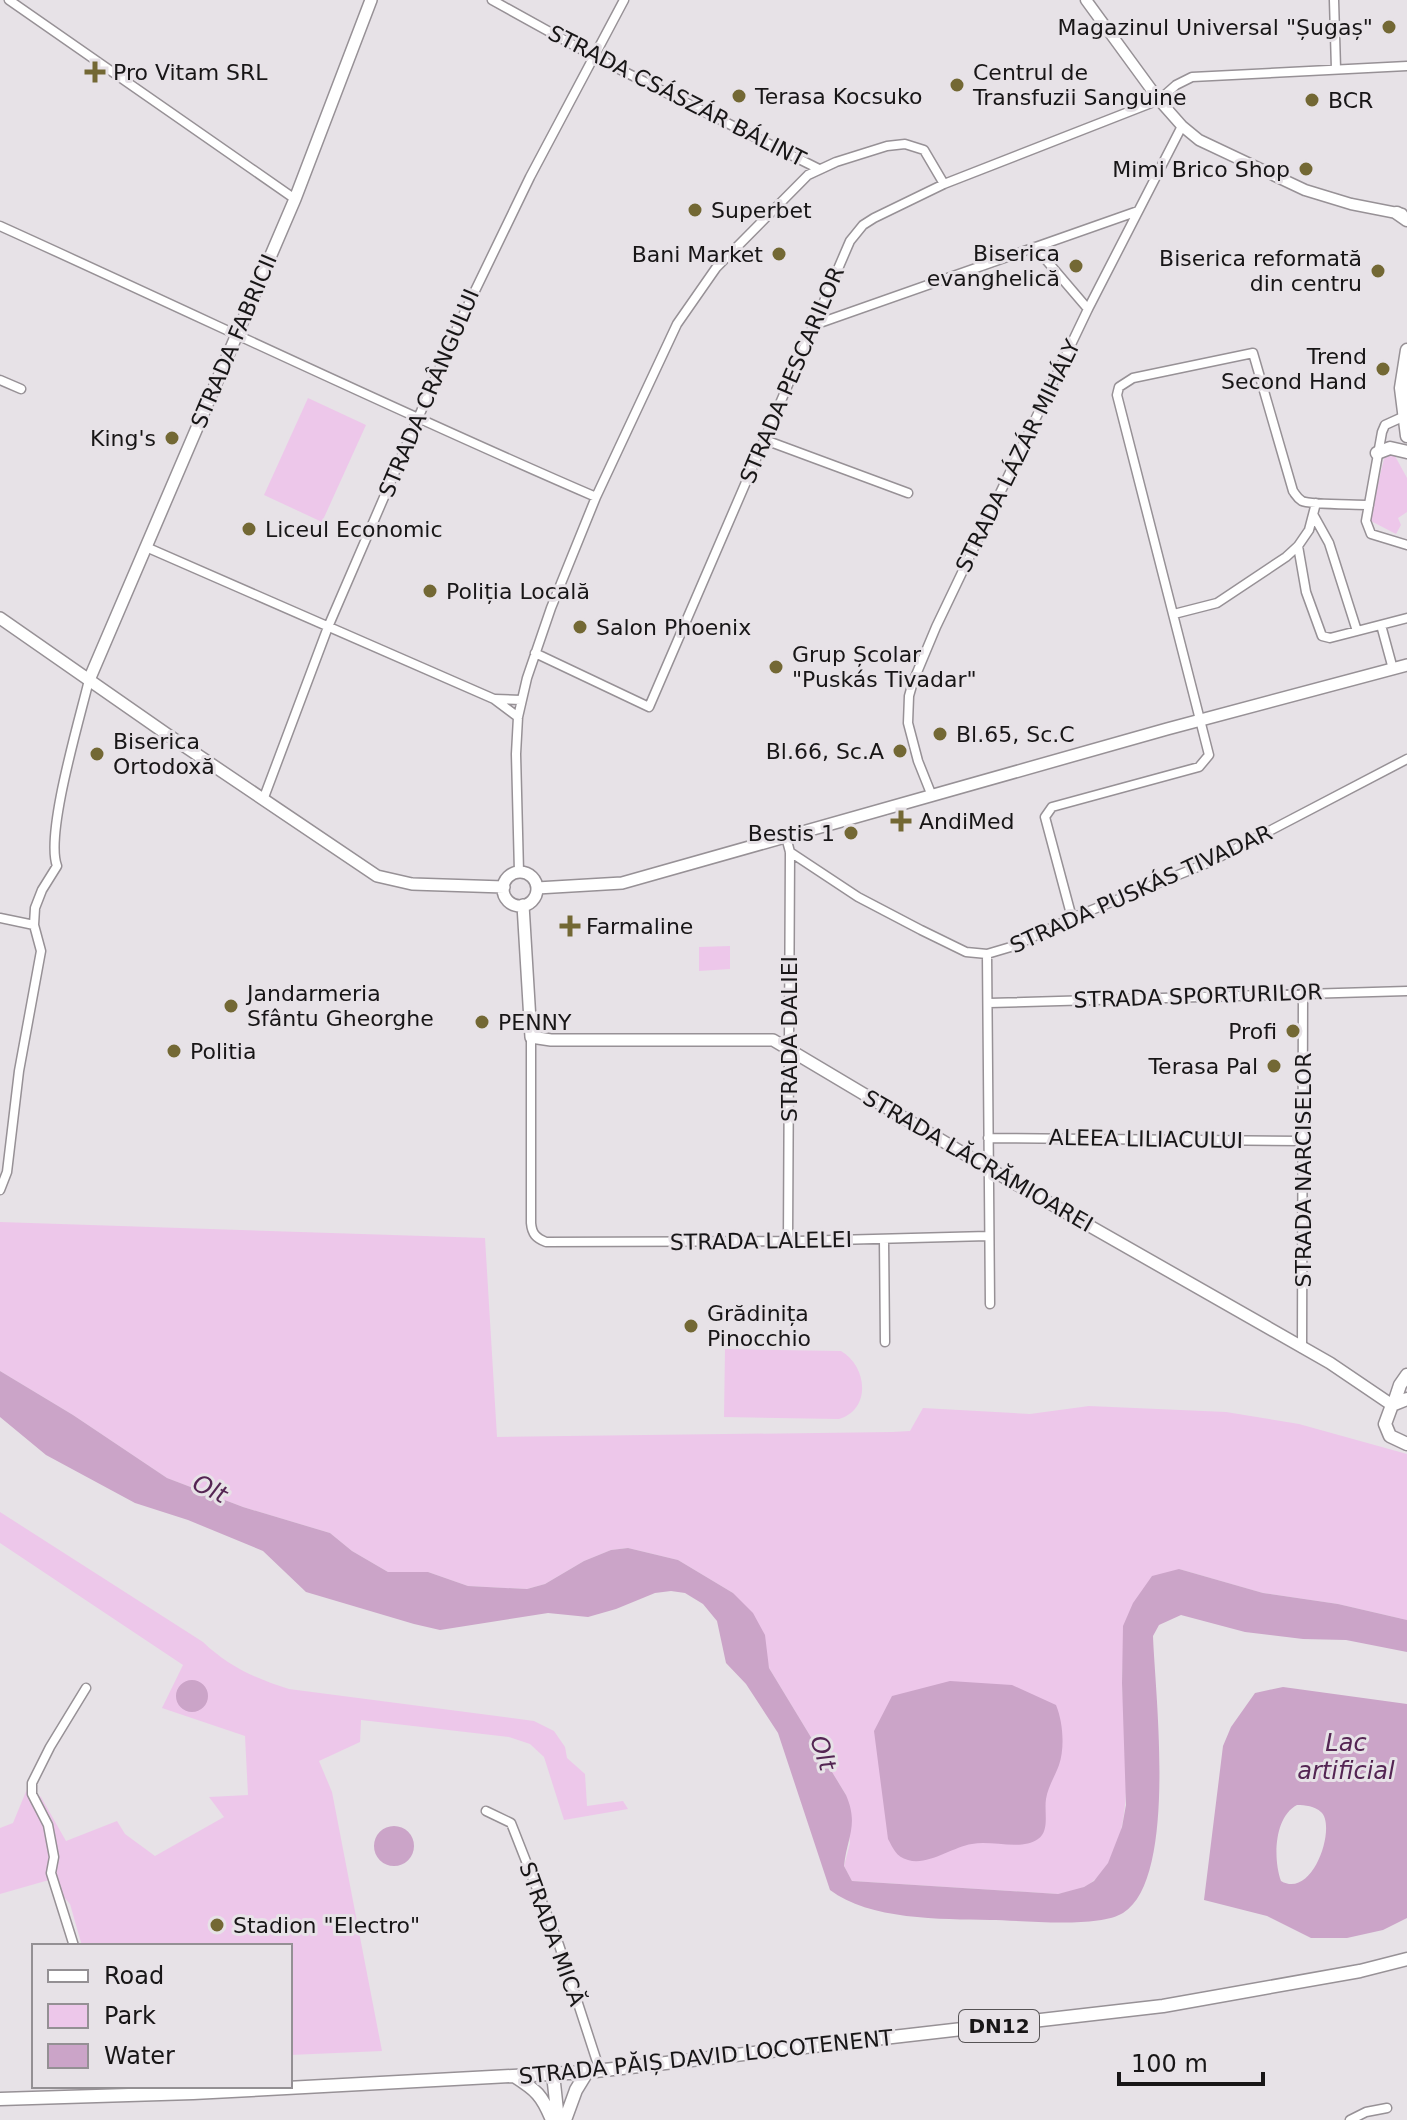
<svg xmlns="http://www.w3.org/2000/svg" width="1407" height="2120" font-family="'DejaVu Sans',sans-serif">
<style>
.green{fill:#edc7ea}
.water{fill:#cba4c8;fill-rule:evenodd}
.lines{fill:none;stroke-linecap:round;stroke-linejoin:round}
.minor-casing{stroke:#979196;stroke-width:11}
.tertiary-casing{stroke:#979196;stroke-width:13}
.secondary-casing{stroke:#979196;stroke-width:14}
.primary-casing{stroke:#979196;stroke-width:15}
.minor{stroke:#fff;stroke-width:8}
.tertiary{stroke:#fff;stroke-width:10}
.secondary{stroke:#fff;stroke-width:11}
.primary{stroke:#fff;stroke-width:12}
.poi-dot{fill:#736834;stroke:#e7e2e7;stroke-width:3}
.labels{text-anchor:middle;dominant-baseline:central;stroke-width:6;stroke-linejoin:round;paint-order:stroke}
.shield{fill:#e7e2e7;stroke:#565355;stroke-width:2}
.shield-label{font-size:20px;font-weight:bold;fill:#181617}
.poi-label{font-size:22px;fill:#181617;stroke:#e7e2e7;text-anchor:start}
.street-label{font-size:22px;fill:#181617;stroke:#e7e2e7}
.water-label{font-size:24px;font-style:italic;fill:#542553;stroke:#e7e2e7}
</style>
<rect width="100%" height="100%" fill="#e7e2e7"/>
<path class="green" d="M308,398L366,425L322,522L264,495Z
M1385,455L1395,456L1407,478V512L1398,518L1401,525L1396,534L1369,520Z
M730,946V969L699,971V947Z
M0,1222L485,1238L497,1437L892,1432L910,1431L923,1408L1030,1414L1089,1406L1226,1412L1299,1424L1407,1454V1620L1338,1604L1263,1593L1179,1569C1168,1587 1128,1641 1124,1658C1120,1675 1123,1695 1124,1713C1126,1762 1136,1847 1092,1882C1083,1890 1070,1891 1058,1894L852,1881L844,1866L850,1843L846,1795L769,1668L766,1654L733,1593L678,1560L628,1548L611,1550L584,1561L545,1584L527,1589L468,1586L428,1572H388L352,1551L330,1533L243,1507L167,1478L73,1415L0,1371Z
M725,1349L841,1351C867,1366 872,1409 839,1419L724,1417Z
M0,1512L203,1642C228,1666 256,1679 289,1689L534,1721L554,1731L565,1747L567,1758L585,1774L587,1806L623,1801L628,1809L564,1820L544,1757L530,1744L509,1737L361,1720L360,1742L319,1761L332,1792L382,2051L290,2055V1946H82L70,1904L49,1880L0,1894V1828L13,1823L27,1789L41,1797L66,1841L117,1821L125,1834L155,1856L224,1817L209,1797L248,1795L245,1736L162,1708L183,1665L0,1543Z"/>
<path class="water" d="M0,1371L73,1415L167,1478L243,1507L330,1533L352,1551L388,1572H428L468,1586L527,1589L545,1584L584,1561L611,1550L628,1548L678,1560L733,1593L753,1613L765,1635L769,1668L846,1795C859,1825 847,1837 844,1866L852,1881L1058,1894L1084,1887L1094,1881L1108,1863L1122,1827L1126,1805L1122,1683L1123,1626L1133,1603L1152,1576L1179,1569L1263,1593L1338,1604L1407,1620V1652L1346,1640L1303,1639L1245,1632L1181,1615L1159,1625L1153,1636C1155,1694 1178,1879 1123,1913C1097,1929 1021,1920 990,1920C941,1919 869,1920 830,1890L778,1733L746,1684L726,1663L717,1621L703,1604L685,1593L671,1591L655,1593L616,1609L588,1617L548,1613L440,1630L414,1624L306,1592L263,1551L188,1520L135,1503L46,1455L0,1417Z
M176 1696a16 16 0 1 1 32 0a16 16 0 1 1-32 0Z
M950,1681L1012,1685L1056,1705C1063,1722 1065,1747 1059,1765C1055,1776 1048,1787 1046,1799C1044,1812 1050,1831 1038,1839C1021,1851 992,1840 972,1844C952,1847 928,1866 908,1860C896,1857 893,1848 888,1839L874,1731L892,1696Z
M1283,1687L1407,1704V1918L1383,1930L1347,1938H1311L1267,1916L1204,1900L1223,1746L1231,1727L1255,1693ZM1297,1805C1305,1805 1315,1806 1321,1812C1337,1826 1313,1900 1281,1881C1273,1859 1274,1817 1297,1805Z
M374 1846a20 20 0 1 1 40 0a20 20 0 1 1-40 0Z"/>
<g class="lines">
<g class="minor-casing">
<path id="minor" d="M9,0L295,199
M492,0L595,57L819,169
M1334,0L1336,69
M0,226C199,316 396,411 596,497
M1035,247L1088,309
M814,325L1138,211
M0,380L21,389
M1407,415L1385,425L1382,432L1366,521L1371,534L1407,545
M765,440L908,493
M1314,516L1329,543L1357,631
M1298,546L1306,592L1322,636L1330,638L1407,618
M146,547L494,699L518,717
M1174,614L1217,603L1286,557L1298,546L1309,530L1316,503
M1381,625L1393,669
M535,653L649,707L850,241L863,225L874,218L944,184L1159,100L1176,85L1192,77L1407,66
M495,699L521,700
M932,796L918,761L908,723L909,696L913,682L936,627L1088,309L1182,126
M263,800L328,627L457,328L530,177L624,0
M786,837L790,852L788,1241
M790,852L858,897L921,930L966,952L987,954L1014,946L1072,918L1210,862L1407,759
M519,872L516,754L518,717L527,678L551,608L596,497L677,324L716,268L808,175L836,162L887,146L905,144L924,150L944,184
M0,918L34,925
M1072,918L1045,817L1052,807L1199,767L1209,755L1117,395L1119,387L1133,378L1253,353L1293,491C1296,495 1297,498 1302,501C1310,505 1355,504 1369,505
M987,954L990,1304
M989,1003L1407,991
M531,1037V1223C532,1234 536,1238 546,1242L797,1241L988,1236
M988,1138L1303,1141
M0,1190L7,1172L19,1071L41,951L34,925L35,908L42,890L57,866C45,834 80,718 89,680
M884,1240L885,1342
M1302,1348L1303,993
M486,1811L511,1823L559,1945L600,2071
M74,1946L51,1873L54,1857L48,1825L32,1794V1783L50,1747L86,1688
M1350,2120L1366,2112L1387,2108"/>
</g>
<g class="tertiary-casing">
<path id="tertiary" d="M1086,0L1159,100L1182,126L1199,140L1305,190L1351,204L1402,214"/>
</g>
<g class="secondary-casing">
<path id="secondary" d="M0,618L168,735L377,876L412,884L504,887
M89,680L295,199L371,0
M503 889a17 17 0 1 1 34 0a17 17 0 1 1-34 0Z
M537,888L622,883L1167,729L1407,665
M523,905L531,1037L551,1040H773L988,1168L1330,1363L1392,1405"/>
</g>
<g class="primary-casing">
<path id="primary" d="M1397,213L1407,220
M1407,350L1401,388L1407,436
M1377,453L1390,448L1407,452
M1407,1399L1392,1405L1385,1424L1390,1436L1407,1444
M1394,1403L1400,1385L1407,1375
M553,2074L558,2120
M514,2076C536,2090 542,2095 552,2120
M0,2099L193,2093L587,2072L1163,2006L1360,1971L1407,1959
M565,2120L576,2090L587,2072"/>
</g>
<use href="#minor" class="minor"/>
<use href="#tertiary" class="tertiary"/>
<use href="#secondary" class="secondary"/>
<use href="#primary" class="primary"/>
</g>
<g class="poi-dot">
<circle cx="1389" cy="27" r="8"/>
<path d="M91 60h8v8h8v8h-8v8h-8v-8h-8v-8h8z"/>
<circle cx="957" cy="85" r="8"/>
<circle cx="739" cy="96" r="8"/>
<circle cx="1312" cy="100" r="8"/>
<circle cx="1306" cy="169" r="8"/>
<circle cx="695" cy="210" r="8"/>
<circle cx="779" cy="254" r="8"/>
<circle cx="1076" cy="266" r="8"/>
<circle cx="1378" cy="271" r="8"/>
<circle cx="1383" cy="369" r="8"/>
<circle cx="172" cy="438" r="8"/>
<circle cx="249" cy="529" r="8"/>
<circle cx="430" cy="591" r="8"/>
<circle cx="580" cy="627" r="8"/>
<circle cx="776" cy="667" r="8"/>
<circle cx="940" cy="734" r="8"/>
<circle cx="900" cy="751" r="8"/>
<circle cx="97" cy="754" r="8"/>
<path d="M897 809h8v8h8v8h-8v8h-8v-8h-8v-8h8z"/>
<circle cx="851" cy="833" r="8"/>
<path d="M566 914h8v8h8v8h-8v8h-8v-8h-8v-8h8z"/>
<circle cx="231" cy="1006" r="8"/>
<circle cx="482" cy="1022" r="8"/>
<circle cx="1293" cy="1031" r="8"/>
<circle cx="174" cy="1051" r="8"/>
<circle cx="1274" cy="1066" r="8"/>
<circle cx="691" cy="1326" r="8"/>
<circle cx="217" cy="1925" r="8"/>
</g>
<g class="labels">
<rect class="shield" x="959" y="2010" width="80" height="32" rx="6"/>
<g class="shield-label">
<text x="999" y="2026">DN12</text>
</g>
<g class="poi-label">
<text x="1373" y="27" text-anchor="end">Magazinul Universal "Șugaș"</text>
<text x="113" y="72">Pro Vitam SRL</text>
<text x="973" y="72">Centrul de<tspan x="973" dy="25">Transfuzii Sanguine</tspan></text>
<text x="755" y="96">Terasa Kocsuko</text>
<text x="1328" y="100">BCR</text>
<text x="1290" y="169" text-anchor="end">Mimi Brico Shop</text>
<text x="711" y="210">Superbet</text>
<text x="1060" y="253" text-anchor="end">Biserica<tspan x="1060" dy="25">evanghelică</tspan></text>
<text x="763" y="254" text-anchor="end">Bani Market</text>
<text x="1362" y="258" text-anchor="end">Biserica reformată<tspan x="1362" dy="25">din centru</tspan></text>
<text x="1367" y="356" text-anchor="end">Trend<tspan x="1367" dy="25">Second Hand</tspan></text>
<text x="156" y="438" text-anchor="end">King's</text>
<text x="265" y="529">Liceul Economic</text>
<text x="446" y="591">Poliția Locală</text>
<text x="596" y="627">Salon Phoenix</text>
<text x="792" y="654">Grup Școlar<tspan x="792" dy="25">"Puskás Tivadar"</tspan></text>
<text x="956" y="734">Bl.65, Sc.C</text>
<text x="113" y="741">Biserica<tspan x="113" dy="25">Ortodoxă</tspan></text>
<text x="884" y="751" text-anchor="end">Bl.66, Sc.A</text>
<text x="919" y="821">AndiMed</text>
<text x="835" y="833" text-anchor="end">Bestis 1</text>
<text x="586" y="926">Farmaline</text>
<text x="247" y="993">Jandarmeria<tspan x="247" dy="25">Sfântu Gheorghe</tspan></text>
<text x="498" y="1022">PENNY</text>
<text x="1277" y="1031" text-anchor="end">Profi</text>
<text x="190" y="1051">Politia</text>
<text x="1258" y="1066" text-anchor="end">Terasa Pal</text>
<text x="707" y="1313">Grădinița<tspan x="707" dy="25">Pinocchio</tspan></text>
<text x="233" y="1925">Stadion "Electro"</text>
</g>
<g class="street-label">
<text transform="translate(677 96) rotate(27)">STRADA CSÁSZÁR BÁLINT</text>
<text transform="translate(234 341) rotate(-67)">STRADA FABRICII</text>
<text transform="translate(792 375) rotate(-67)">STRADA PESCARILOR</text>
<text transform="translate(429 393) rotate(-67)">STRADA CRÂNGULUI</text>
<text transform="translate(1018 456) rotate(-64)">STRADA LÁZÁR MIHÁLY</text>
<text transform="translate(1141 889) rotate(-24)">STRADA PUSKÁS TIVADAR</text>
<text transform="translate(1198 996) rotate(-2)">STRADA SPORTURILOR</text>
<text transform="translate(789 1039) rotate(-90)">STRADA DALIEI</text>
<text transform="translate(1146 1139) rotate(1)">ALEEA LILIACULUI</text>
<text transform="translate(978 1161) rotate(30)">STRADA LĂCRĂMIOAREI</text>
<text transform="translate(1303 1170) rotate(-90)">STRADA NARCISELOR</text>
<text transform="translate(761 1241) rotate(-1)">STRADA LALELEI</text>
<text transform="translate(552 1934) rotate(70)">STRADA MICĂ</text>
<text transform="translate(706 2057) rotate(-6)">STRADA PĂIȘ DAVID LOCOTENENT</text>
</g>
<g class="water-label">
<text transform="translate(210 1489) rotate(26)">Olt</text>
<text x="1346" y="1743">Lac<tspan x="1346" dy="28">artificial</tspan></text>
<text transform="translate(823 1753) rotate(72)">Olt</text>
</g>
</g>
<rect x="32" y="1944" width="260" height="144" fill="#e7e2e7" stroke="#949094" stroke-width="2"/>
<rect x="48" y="1970" width="40" height="12" fill="#ffffff" stroke="#949094" stroke-width="2"/>
<text x="104" y="1984" font-size="24" fill="#181617">Road</text>
<rect x="48" y="2004" width="40" height="24" fill="#edc7ea" stroke="#949094" stroke-width="2"/>
<text x="104" y="2024" font-size="24" fill="#181617">Park</text>
<rect x="48" y="2044" width="40" height="24" fill="#cba4c8" stroke="#949094" stroke-width="2"/>
<text x="104" y="2064" font-size="24" fill="#181617">Water</text>
<path d="M1119 2072v12h144v-12" fill="none" stroke="#181617" stroke-width="4"/>
<text x="1131" y="2072" font-size="24" fill="#181617" stroke="#e7e2e7" stroke-width="6" paint-order="stroke">100 m</text>
</svg>
